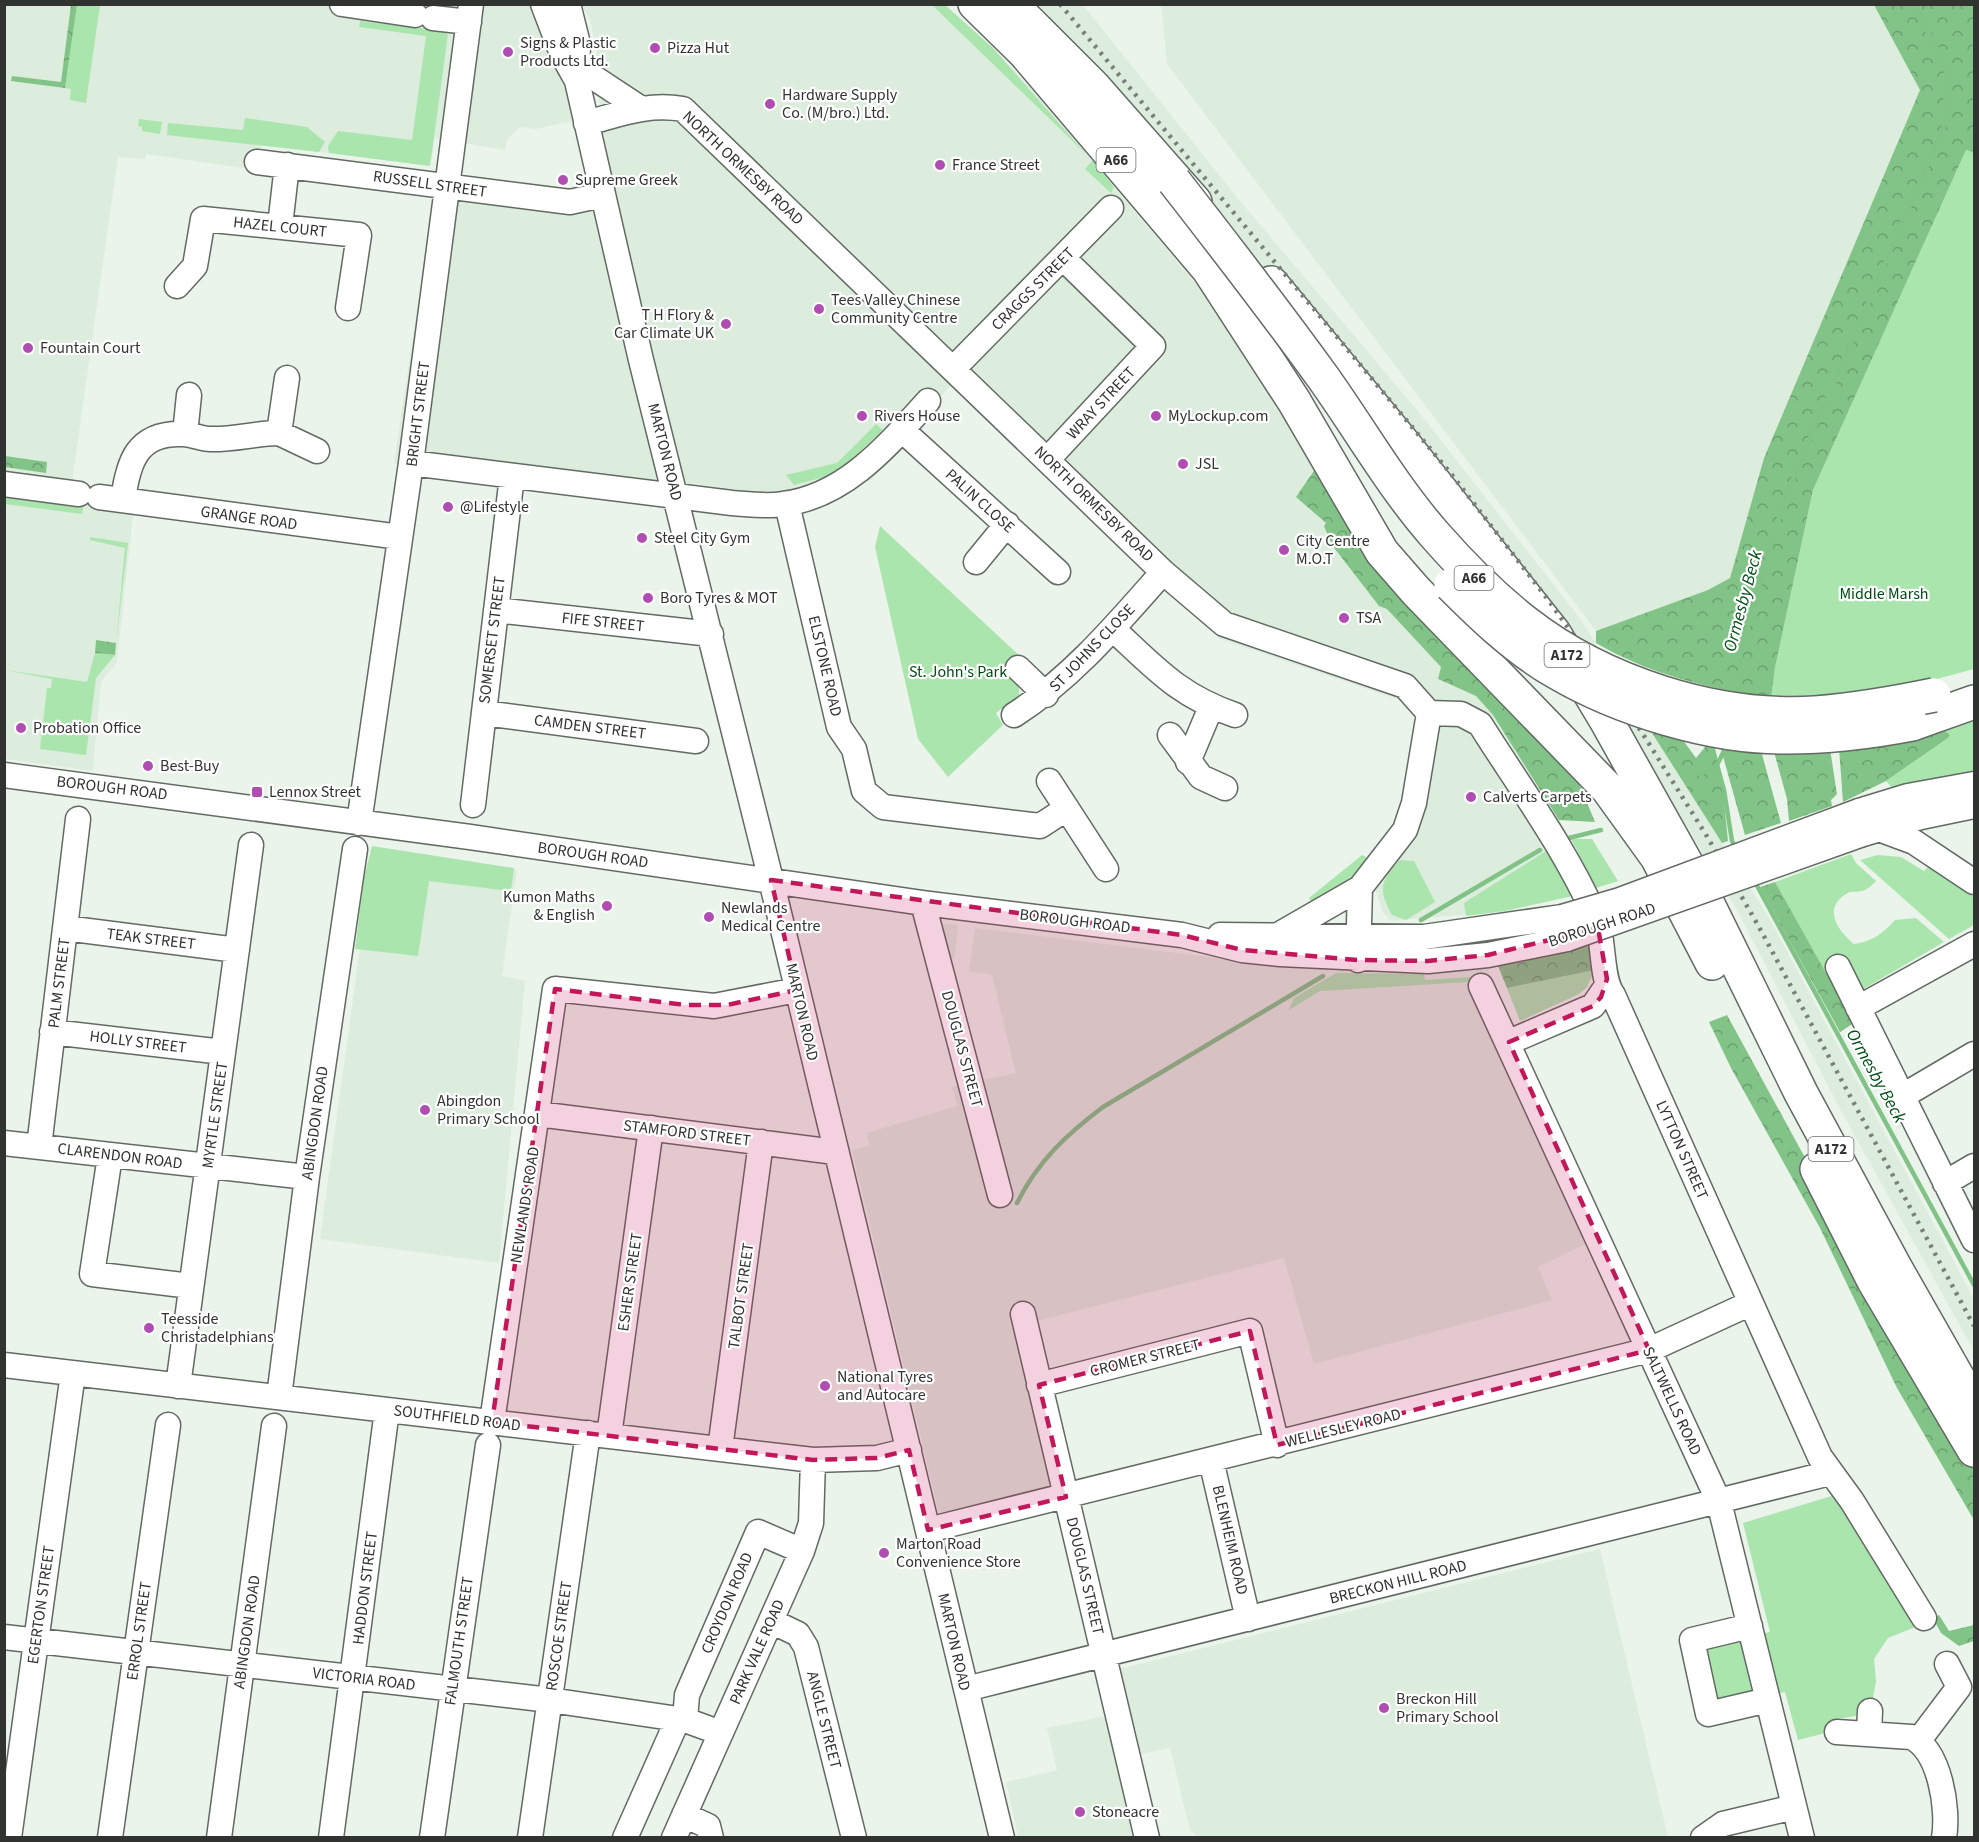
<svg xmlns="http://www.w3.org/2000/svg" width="1979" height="1842" font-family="'Source Sans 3',sans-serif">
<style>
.built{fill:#dcecdd}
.green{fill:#aae5ae}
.forest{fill:url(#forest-crowns)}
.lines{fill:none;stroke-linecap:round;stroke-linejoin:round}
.stream{stroke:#81c387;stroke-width:4.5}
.minor-casing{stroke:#626a63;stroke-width:27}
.highway-casing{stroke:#626a63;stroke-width:36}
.minor{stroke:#fff;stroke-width:24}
.highway{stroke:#fff;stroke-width:33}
.rail{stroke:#7a7f7a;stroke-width:4.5;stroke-dasharray:3 6;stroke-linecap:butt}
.minor-bridge-casing{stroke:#626a63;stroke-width:27;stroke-linecap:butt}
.highway-bridge-casing{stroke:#626a63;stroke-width:36;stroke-linecap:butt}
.minor-bridge{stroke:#fff;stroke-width:24}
.highway-bridge{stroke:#fff;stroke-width:33}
.marked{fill:#c2185b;fill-opacity:0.2;stroke:#c2185b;stroke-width:4.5;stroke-dasharray:12 8;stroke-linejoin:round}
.poi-dot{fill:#b04db3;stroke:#fff;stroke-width:2}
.labels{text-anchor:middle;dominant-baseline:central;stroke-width:4.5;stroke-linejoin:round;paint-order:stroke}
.shield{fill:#fff;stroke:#6e706e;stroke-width:1.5}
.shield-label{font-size:15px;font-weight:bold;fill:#303330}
.poi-label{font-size:16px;fill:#303330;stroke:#fff;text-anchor:start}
.street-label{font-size:16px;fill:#303330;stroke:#fff}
.park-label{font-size:16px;fill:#004c14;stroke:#fff}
.water-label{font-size:18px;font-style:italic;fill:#035017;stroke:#fff}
</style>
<defs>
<pattern id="forest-crowns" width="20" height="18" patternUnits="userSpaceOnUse" patternTransform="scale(1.5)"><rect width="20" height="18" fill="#82c487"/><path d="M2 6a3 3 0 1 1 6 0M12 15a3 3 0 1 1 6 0" fill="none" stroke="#6ba06f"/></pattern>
</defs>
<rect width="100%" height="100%" fill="#ebf4eb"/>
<path class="built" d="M5,5H536L555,43L574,120L602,113L593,73V61L597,52L590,20L581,5H945L993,48L1034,92L1202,291L1315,453L1441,667L1438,679L1476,696L1493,715L1571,839L1596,888L1505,911L1391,921L1382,911L1375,886L1430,710L1220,639L951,385L870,481L769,495L692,483L663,500L394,463L428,237L434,233L438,195L594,201L574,121L536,129L520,127L507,140L505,150L435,138L430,166L264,145L260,147L257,170L146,154L145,159L118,157L70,497L134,506L117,662L101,682L93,771L5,759Z
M1039,5H1083L1240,201L1418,411L1579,617L1768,916L1951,1256L1974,1300V1351L1839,1107L1738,912L1628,729L1392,420Z
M1161,5H1874L1920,90L1764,458L1730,578L1708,590L1596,631L1167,64Z
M373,853L517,870L502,976L525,981L499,1263L320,1239Z
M928,921L958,925L954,958L938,959Z
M975,928L1257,963L1486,964L1520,1047L1593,1240L1538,1267L1552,1300L1314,1364L1284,1258L1013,1327L1051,1486L939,1513L852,1150L869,1146L867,1133L957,1106L952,1087L1016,1073L992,975L969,971Z
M1600,1549L1668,1837H1198L1190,1830L1170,1748L1141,1754L1120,1669Z
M1107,1716L1136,1837H1018L1006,1782L1057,1770L1047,1728Z"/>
<path class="green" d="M77,5H100L86,103L70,100L71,89L65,88Z
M932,5H945L993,48L1086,154Z
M360,21L438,30L448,34L430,166L329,153L328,146L338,131L412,140L426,36L359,27Z
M245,118L307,127L325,142L319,152L167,135L168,123L243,130Z
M139,119L162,122L160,134L142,131V127L138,126Z
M1966,150L1974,153V669L1911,686L1835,699H1771L1775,668L1813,490Z
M1093,160L1114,187L1111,193L1085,169Z
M876,424L883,430L836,474L794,485L786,475L837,463Z
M5,496L83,507L82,514L5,504Z
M880,526L1023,659L1011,673L1019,688V696L996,713L1003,725L948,777L918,739L875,547Z
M90,537L128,543L116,643L125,548L90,540Z
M95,653L115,655L96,678L86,755L40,749L47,688H51L52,679L5,670L87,682Z
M1974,720V772L1892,788L1886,781L1948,738L1942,729Z
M1571,839H1592L1618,881L1596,888Z
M372,846L514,868L511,891L429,881L418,956L355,949L364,878Z
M1546,851L1573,896L1505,911L1466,916L1464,903Z
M1851,854L1856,863L1876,881C1873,884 1869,888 1865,890C1859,893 1852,890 1846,894C1822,909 1838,931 1854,944C1873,941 1882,934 1895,920L1916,918L1944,942L1860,991L1843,960L1824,970L1775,882Z
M1362,855L1370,859L1341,889L1316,908L1309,898Z
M1878,855L1901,857L1924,871L1928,867L1974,897V925L1949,939L1860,860Z
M1400,860L1414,861L1435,902L1406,920L1392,915C1378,890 1380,880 1400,860Z
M1595,970L1587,987L1579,994L1520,1021L1507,988Z
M1336,973L1424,974L1425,980L1473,977L1498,1037L1494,1039L1468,982L1320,991L1289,1010L1294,998Z
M1835,1495L1918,1626L1888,1638L1874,1659L1876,1682L1873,1698L1856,1716L1836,1719L1822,1734L1798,1740L1785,1692L1718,1707L1707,1647L1770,1632L1743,1523Z"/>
<path class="forest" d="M71,5H77L65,88L11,81L12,76L61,82Z
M1874,5H1974V153L1966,150L1813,490L1775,668L1771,699C1709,688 1651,675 1596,643V631L1708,590L1730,578L1764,458L1920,90Z
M5,456L47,462L46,473L5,467Z
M1318,465L1568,757L1595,822L1559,820L1493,715L1476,696L1438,679L1441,667L1387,609L1379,606L1332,545L1324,526L1326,523L1296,497Z
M96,640L116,643L115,655L95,653Z
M1647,725L1677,732L1696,758L1710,741H1713L1721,772L1728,841L1722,843Z
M1942,729L1950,735L1948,738L1886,781L1843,802L1839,748Z
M1719,742L1760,747L1781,823L1745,835Z
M1773,748L1830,749L1837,794L1831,800L1832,806L1789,821L1787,799Z
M1775,882L1854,1023L1840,1032L1760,887Z
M1593,944L1599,969L1590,971L1507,988L1498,966Z
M1727,1015L1974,1467V1520L1897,1388L1820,1228L1731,1068L1709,1022Z
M1939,1615L1949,1631L1974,1625V1641L1959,1646L1941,1633L1933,1618Z"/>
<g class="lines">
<path class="stream" d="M1740,697L1741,650L1786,495L1945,123L1946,66L1913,4
M1727,745L1717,765L1724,790L1732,841L1736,848
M1700,774L1717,765
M1569,838L1601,830
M1755,882L1974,1285
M1421,920L1540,850
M1017,1203C1038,1161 1066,1135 1103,1107L1323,976"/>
<g class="minor-casing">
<path id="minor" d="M342,4L415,15
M543,4L562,54L576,79
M568,4L578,44L577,81L641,360L771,880L1002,1838
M433,18L469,22
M578,59L593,77L640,108
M586,123C621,114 647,103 683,109L1163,572L1224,624L1405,686L1429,713L1414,803L1405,830L1360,888L1358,960
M257,162L570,202L602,195
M280,226L287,165
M177,286L195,266L203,219L359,235L348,308
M953,369L1111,208
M902,430L1058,572
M279,433L317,451
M185,434L189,395
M1048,459L1153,346L1063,258
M411,463L732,503C749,504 766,507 783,504C846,496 888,445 928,401
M4,484L79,494
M99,497L400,537
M123,500C128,462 137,432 183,434C192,434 201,439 210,439C233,440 256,433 279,433L287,378
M787,504L839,727L854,749L864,791L883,807L1040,826L1066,809
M976,562L1007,524
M496,610L711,634
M1113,629C1155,668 1179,696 1235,715
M1018,668L1046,695
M484,713L696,741
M1429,713L1461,714L1480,724C1519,786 1565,848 1595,916C1605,938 1600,978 1613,995L1820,1457L1852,1501L1924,1618
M1014,715C1072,678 1117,624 1163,572
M1170,735L1201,777L1225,788
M1188,762L1211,707
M4,775L470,837L923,903L1182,935L1242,950L1280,954L1428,961L1488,955L1567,939
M1049,781L1106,869
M473,805L512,476
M1859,811L1908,796L1974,784
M359,823L411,463L471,4
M1879,829L1914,842L1974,882
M1863,834L1921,817L1974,806
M923,903L1000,1195
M65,928L237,950
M1280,934L1360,888
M1220,935L1424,937L1562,917
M1838,967L1974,1240
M1481,986L1719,1502L1802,1838
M1858,1008L1974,944
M52,1032L223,1052
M1509,1042L1593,1006L1606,987
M1901,1097L1974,1054
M538,1114L835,1152
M4,1143L307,1177
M39,1147L78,819
M110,1156L92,1274L191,1286
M1945,1183L1974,1166
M1023,1314L1147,1838
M4,1365L813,1460L877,1458L909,1450
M1039,1385L1250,1331L1277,1445
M178,1386L251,845
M279,1397L307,1177L355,849
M492,1422L555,989L714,1006L797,990
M609,1436L651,1128
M720,1449L761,1142
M1211,1460L1248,1619
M928,1530L1649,1350L1751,1303
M771,1621L798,1634L806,1647L854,1838
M1750,1626L1692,1640L1708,1714L1768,1700
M4,1637L550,1700L685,1720L721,1733
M966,1689L1830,1473
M685,1720L687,1695L758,1532L802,1551
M1837,1732L1911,1737C1940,1750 1949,1809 1944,1838
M1869,1734L1870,1711
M1919,1740L1959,1687L1947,1664
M684,1815L708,1826L711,1838
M9,1838L73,1373
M110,1838L168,1425
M219,1838L274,1426
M331,1838L387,1410
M432,1838L488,1445
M530,1838L588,1433
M625,1838L678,1719
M674,1838L802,1551L811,1523L813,1460
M1703,1838L1723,1824L1794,1807"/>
</g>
<g class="highway-casing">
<path id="highway" d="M975,4L1025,53L1221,284
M1011,4L1093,86L1195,202
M1207,267L1294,401L1382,552L1416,591L1608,789L1657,857L1712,963
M1271,283L1404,444L1554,633L1606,720L1699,886L1801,1093L1896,1269L1974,1406
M1912,724L1974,702
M1817,1169L1874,1281L1974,1450"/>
</g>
<use href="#minor" class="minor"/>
<use href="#highway" class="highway"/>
<path class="rail" d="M1060,4L1452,475L1549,601L1641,731L1708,838L1759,927L1974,1326"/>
<g class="minor-bridge-casing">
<path id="minor-bridge" d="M1562,917L1620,900L1859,811
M1567,939L1863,834"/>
</g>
<g class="highway-bridge-casing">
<path id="highway-bridge" d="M1174,181C1224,245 1274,310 1322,376C1360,429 1392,486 1435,535C1463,567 1492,596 1525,622C1603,683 1716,719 1815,713C1855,710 1895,703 1934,695
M1451,585C1483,617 1516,649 1556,672C1619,709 1712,738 1786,737C1828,737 1870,732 1912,724"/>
</g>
<use href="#minor-bridge" class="minor-bridge"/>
<use href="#highway-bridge" class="highway-bridge"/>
</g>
<path class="marked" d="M771,880L1182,935L1242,950L1358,960L1428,961L1488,955L1598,928L1607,979L1601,997L1593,1006L1509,1042L1649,1350L1277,1445L1250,1331L1039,1385L1066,1497L928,1530L909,1450L877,1458L813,1460L492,1422L555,989L686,1005H727L797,990Z"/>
<g class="poi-dot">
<circle cx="655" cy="48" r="6"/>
<circle cx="508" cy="52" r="6"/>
<circle cx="770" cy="104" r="6"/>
<circle cx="940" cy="165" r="6"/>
<circle cx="563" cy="180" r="6"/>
<circle cx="819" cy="309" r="6"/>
<circle cx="726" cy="324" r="6"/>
<circle cx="28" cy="348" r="6"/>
<circle cx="862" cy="416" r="6"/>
<circle cx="1156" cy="416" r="6"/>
<circle cx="1183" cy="464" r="6"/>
<circle cx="448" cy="507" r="6"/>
<circle cx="642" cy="538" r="6"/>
<circle cx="1284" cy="550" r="6"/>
<circle cx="648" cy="598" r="6"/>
<circle cx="1344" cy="618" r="6"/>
<circle cx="21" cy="728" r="6"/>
<circle cx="148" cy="766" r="6"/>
<rect x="251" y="786" width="12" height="12" rx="3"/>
<circle cx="1471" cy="797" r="6"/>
<circle cx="607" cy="906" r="6"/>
<circle cx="709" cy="917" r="6"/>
<circle cx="425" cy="1110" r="6"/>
<circle cx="149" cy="1328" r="6"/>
<circle cx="825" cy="1386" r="6"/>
<circle cx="884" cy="1553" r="6"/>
<circle cx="1384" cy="1708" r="6"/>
<circle cx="1080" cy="1812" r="6"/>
</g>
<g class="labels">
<g class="shield">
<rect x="1096.5" y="148" width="39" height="24" rx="4.5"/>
<rect x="1454.5" y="566" width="39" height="24" rx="4.5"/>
<rect x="1544.5" y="643" width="45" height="24" rx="4.5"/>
<rect x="1808.5" y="1137" width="45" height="24" rx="4.5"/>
</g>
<g class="shield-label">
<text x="1116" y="160">A66</text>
<text x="1474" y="578">A66</text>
<text x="1567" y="655">A172</text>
<text x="1831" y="1149">A172</text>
</g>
<g class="poi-label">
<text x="520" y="43">Signs &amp; Plastic<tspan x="520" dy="18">Products Ltd.</tspan></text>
<text x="667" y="48">Pizza Hut</text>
<text x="782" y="95">Hardware Supply<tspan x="782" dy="18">Co. (M/bro.) Ltd.</tspan></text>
<text x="952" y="165">France Street</text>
<text x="575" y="180">Supreme Greek</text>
<text x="831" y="300">Tees Valley Chinese<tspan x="831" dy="18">Community Centre</tspan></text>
<text x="714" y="315" text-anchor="end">T H Flory &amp;<tspan x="714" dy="18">Car Climate UK</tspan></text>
<text x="40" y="348">Fountain Court</text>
<text x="874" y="416">Rivers House</text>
<text x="1168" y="416">MyLockup.com</text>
<text x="1195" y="464">JSL</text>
<text x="460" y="507">@Lifestyle</text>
<text x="654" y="538">Steel City Gym</text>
<text x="1296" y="541">City Centre<tspan x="1296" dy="18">M.O.T</tspan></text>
<text x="660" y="598">Boro Tyres &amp; MOT</text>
<text x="1356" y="618">TSA</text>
<text x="33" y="728">Probation Office</text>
<text x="160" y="766">Best-Buy</text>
<text x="269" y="792">Lennox Street</text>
<text x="1483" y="797">Calverts Carpets</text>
<text x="595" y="897" text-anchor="end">Kumon Maths<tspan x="595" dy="18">&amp; English</tspan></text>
<text x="721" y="908">Newlands<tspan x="721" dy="18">Medical Centre</tspan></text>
<text x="437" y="1101">Abingdon<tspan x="437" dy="18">Primary School</tspan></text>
<text x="161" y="1319">Teesside<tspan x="161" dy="18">Christadelphians</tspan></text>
<text x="837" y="1377">National Tyres<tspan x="837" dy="18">and Autocare</tspan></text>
<text x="896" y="1544">Marton Road<tspan x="896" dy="18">Convenience Store</tspan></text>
<text x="1396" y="1699">Breckon Hill<tspan x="1396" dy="18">Primary School</tspan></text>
<text x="1092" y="1812">Stoneacre</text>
</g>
<g class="street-label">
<text transform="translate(743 168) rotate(43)">NORTH ORMESBY ROAD</text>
<text transform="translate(430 184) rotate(8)">RUSSELL STREET</text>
<text transform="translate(280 227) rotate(6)">HAZEL COURT</text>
<text transform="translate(1033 289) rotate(-45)">CRAGGS STREET</text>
<text transform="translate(1101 403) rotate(-47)">WRAY STREET</text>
<text transform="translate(418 414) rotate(-83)">BRIGHT STREET</text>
<text transform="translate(665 452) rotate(76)">MARTON ROAD</text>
<text transform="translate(980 501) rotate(42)">PALIN CLOSE</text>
<text transform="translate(1094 504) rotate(44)">NORTH ORMESBY ROAD</text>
<text transform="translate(249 518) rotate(8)">GRANGE ROAD</text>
<text transform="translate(603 622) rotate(6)">FIFE STREET</text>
<text transform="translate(492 640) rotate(-83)">SOMERSET STREET</text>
<text transform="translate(1092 648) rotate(-46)">ST JOHNS CLOSE</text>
<text transform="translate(825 666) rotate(77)">ELSTONE ROAD</text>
<text transform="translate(590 727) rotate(7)">CAMDEN STREET</text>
<text transform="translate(112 788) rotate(7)">BOROUGH ROAD</text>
<text transform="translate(593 855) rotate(8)">BOROUGH ROAD</text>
<text transform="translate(1075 921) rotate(7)">BOROUGH ROAD</text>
<text transform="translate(1602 925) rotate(-18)">BOROUGH ROAD</text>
<text transform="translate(151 939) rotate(7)">TEAK STREET</text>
<text transform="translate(59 983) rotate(-83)">PALM STREET</text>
<text transform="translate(802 1012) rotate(77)">MARTON ROAD</text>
<text transform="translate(138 1042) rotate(7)">HOLLY STREET</text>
<text transform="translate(962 1049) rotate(75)">DOUGLAS STREET</text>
<text transform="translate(215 1115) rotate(-82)">MYRTLE STREET</text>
<text transform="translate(315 1123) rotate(-82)">ABINGDON ROAD</text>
<text transform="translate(687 1133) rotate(7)">STAMFORD STREET</text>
<text transform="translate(1682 1150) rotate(66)">LYTTON STREET</text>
<text transform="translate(120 1156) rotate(7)">CLARENDON ROAD</text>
<text transform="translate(525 1205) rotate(-81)">NEWLANDS ROAD</text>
<text transform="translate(630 1282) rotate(-82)">ESHER STREET</text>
<text transform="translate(741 1296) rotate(-82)">TALBOT STREET</text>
<text transform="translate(1145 1358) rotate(-14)">CROMER STREET</text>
<text transform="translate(1672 1401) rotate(65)">SALTWELLS ROAD</text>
<text transform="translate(457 1418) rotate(7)">SOUTHFIELD ROAD</text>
<text transform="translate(1343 1428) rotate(-14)">WELLESLEY ROAD</text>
<text transform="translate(1230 1540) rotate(77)">BLENHEIM ROAD</text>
<text transform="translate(1085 1576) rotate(77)">DOUGLAS STREET</text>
<text transform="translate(1398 1582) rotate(-14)">BRECKON HILL ROAD</text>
<text transform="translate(365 1588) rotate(-83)">HADDON STREET</text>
<text transform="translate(727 1603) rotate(-67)">CROYDON ROAD</text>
<text transform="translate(41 1605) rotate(-82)">EGERTON STREET</text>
<text transform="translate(139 1631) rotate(-82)">ERROL STREET</text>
<text transform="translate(247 1632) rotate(-82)">ABINGDON ROAD</text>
<text transform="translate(559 1636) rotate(-82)">ROSCOE STREET</text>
<text transform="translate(459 1641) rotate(-82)">FALMOUTH STREET</text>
<text transform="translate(954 1642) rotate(77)">MARTON ROAD</text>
<text transform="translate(757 1652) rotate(-66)">PARK VALE ROAD</text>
<text transform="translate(364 1679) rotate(7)">VICTORIA ROAD</text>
<text transform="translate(824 1720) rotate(76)">ANGLE STREET</text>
</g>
<g class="park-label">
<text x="1884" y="594">Middle Marsh</text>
<text x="958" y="672">St. John's Park</text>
</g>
<g class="water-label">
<text transform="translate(1743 601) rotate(-75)">Ormesby Beck</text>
<text transform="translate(1876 1076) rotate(61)">Ormesby Beck</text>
</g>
</g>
<rect width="1979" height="1842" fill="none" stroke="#303330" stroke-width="12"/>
</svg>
